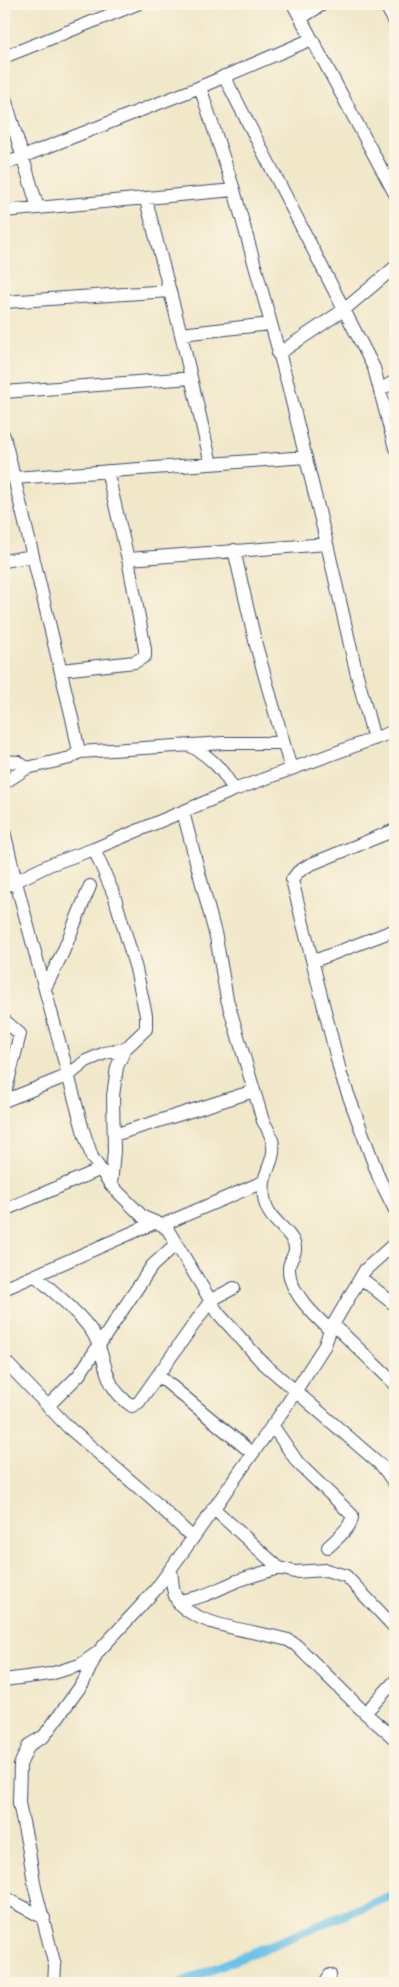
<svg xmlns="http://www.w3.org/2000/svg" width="399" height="1987" font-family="Caveat,sans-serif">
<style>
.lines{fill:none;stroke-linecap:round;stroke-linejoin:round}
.canal{stroke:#6bc2e8;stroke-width:9}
.minor-casing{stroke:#3b4b6e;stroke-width:14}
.minor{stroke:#fff;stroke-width:12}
</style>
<rect width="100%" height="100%" fill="#fcf5e5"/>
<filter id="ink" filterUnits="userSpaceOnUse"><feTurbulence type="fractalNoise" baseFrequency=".02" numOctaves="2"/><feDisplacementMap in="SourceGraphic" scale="10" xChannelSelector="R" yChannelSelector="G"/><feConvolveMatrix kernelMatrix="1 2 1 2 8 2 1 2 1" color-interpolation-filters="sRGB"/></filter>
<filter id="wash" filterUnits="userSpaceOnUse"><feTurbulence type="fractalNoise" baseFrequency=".0096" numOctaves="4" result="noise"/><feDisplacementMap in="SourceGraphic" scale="20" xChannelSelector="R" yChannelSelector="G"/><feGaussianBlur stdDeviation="1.12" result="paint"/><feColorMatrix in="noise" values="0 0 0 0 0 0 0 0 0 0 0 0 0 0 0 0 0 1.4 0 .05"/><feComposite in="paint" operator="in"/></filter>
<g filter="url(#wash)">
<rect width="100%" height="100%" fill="#f1e7c9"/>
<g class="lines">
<path class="canal" d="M180,1983L395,1894"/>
</g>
</g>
<g filter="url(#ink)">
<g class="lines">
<g class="minor-casing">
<path id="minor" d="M293,4L395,194
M385,4L395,22
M301,18L323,4
M4,57L137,4
M224,76L374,368L395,448
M200,87L234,190L288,385L327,544L356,671L374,739
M4,95L38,208
M4,164L200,87L312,39
M146,200L181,334L211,464
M4,211L234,190
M4,302L170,291
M181,334L270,324
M278,354L345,309L395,267
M380,390L395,381
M4,392L191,378
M4,436L72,718L79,752L70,758L27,768L4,783
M14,478L306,457
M234,550L256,645L291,769
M128,559L327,544
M4,561L33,556
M61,670L135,662L145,656V649L128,559L107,471
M191,746C212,758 222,769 234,790
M79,752L224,743H282
M4,761L18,762L27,768
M183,812L216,937L227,999L263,1121C288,1160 259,1164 264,1197C267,1221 288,1227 294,1243C298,1254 289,1259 289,1268C288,1291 315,1316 330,1330
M395,830L309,865L298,872L292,880L341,1075L379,1178L395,1210
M4,831L16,882L83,1130L92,1157L111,1185L143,1217L162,1225L168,1230L218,1313L262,1362L382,1466L395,1484
M94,849L114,895L136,969L146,1015V1029L125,1049L117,1067L113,1096L114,1151L111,1185
M4,887L49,865L94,849L234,790L395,731
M314,961L395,930
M45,988L63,952L90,886
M4,1020L20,1034L4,1097
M4,1101L69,1075L86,1061L105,1053L125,1049
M114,1135L254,1091
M4,1210L99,1170
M162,1225L263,1182
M36,1276C51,1290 87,1319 95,1337C109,1366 102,1385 132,1406L139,1402L211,1300L234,1288
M361,1278L395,1305
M4,1289L154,1223
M333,1324L395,1384
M4,1360L68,1427L154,1501L193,1538
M158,1375L252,1453
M48,1406L79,1375L152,1266L176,1244
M272,1425L298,1463L352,1515C353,1527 336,1539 328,1547
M213,1508L279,1568L295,1572L326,1570L346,1576L395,1628
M171,1568C172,1579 172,1593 178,1602C197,1627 259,1631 288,1640L296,1645L365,1713L395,1739
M177,1601C203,1599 215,1590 237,1581C251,1576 265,1572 279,1568
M4,1680L50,1674L80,1665L97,1653L137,1610L156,1589L193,1538L284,1409L325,1345L330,1330L365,1270L395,1243
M365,1713L395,1681
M4,1897L44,1918
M54,1983L55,1966L35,1888L28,1846L19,1803L20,1765L29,1745L44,1736L83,1683L97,1653
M325,1983L330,1975"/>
</g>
<use href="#minor" class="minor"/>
</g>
</g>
<rect width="399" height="1987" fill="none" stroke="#fcf5e5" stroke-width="20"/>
</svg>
